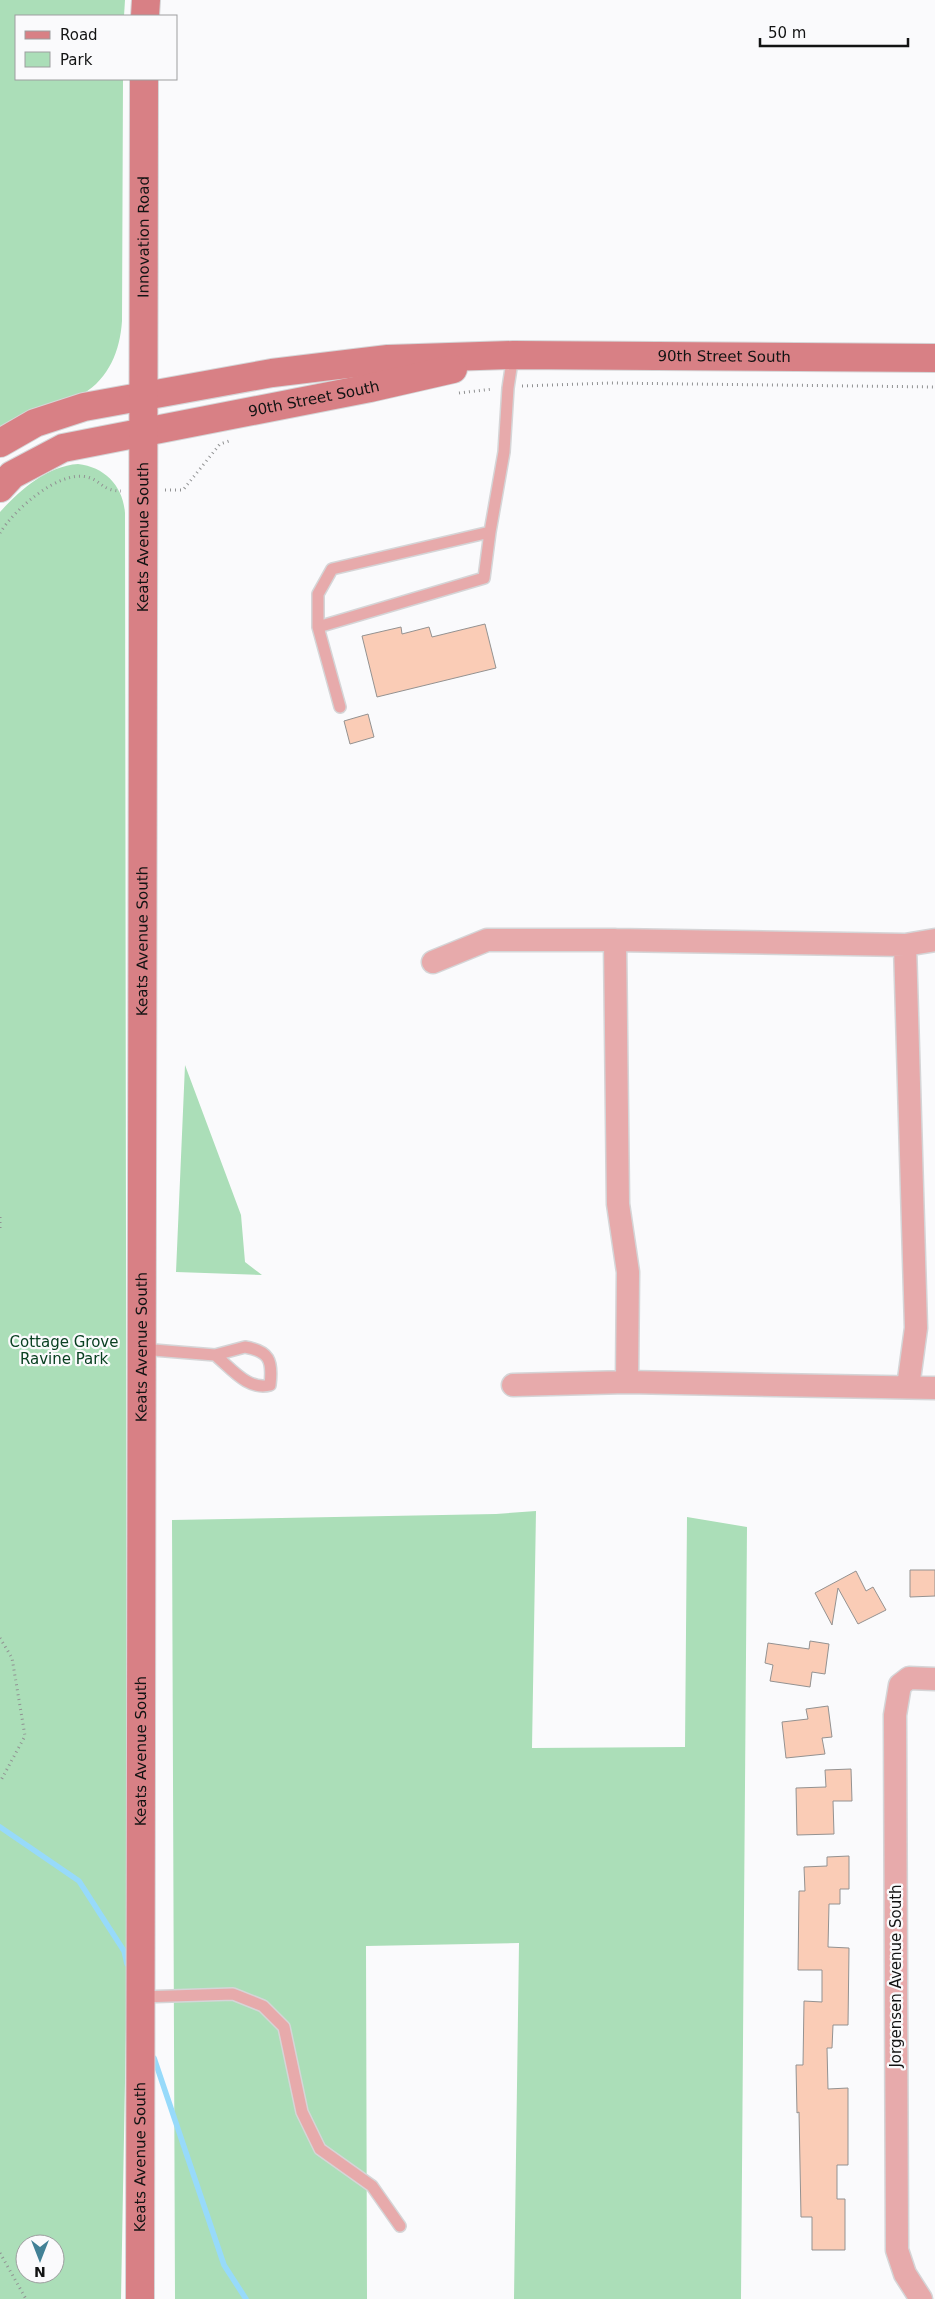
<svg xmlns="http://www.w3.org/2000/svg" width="935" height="2299" font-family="'DejaVu Sans',sans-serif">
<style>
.green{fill:#abdeb8;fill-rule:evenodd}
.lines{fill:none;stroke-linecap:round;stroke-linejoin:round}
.stream{stroke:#97dafa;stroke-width:5.5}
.building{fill:#faccb6;stroke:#949291}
.lane-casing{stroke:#d5d5d7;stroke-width:14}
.street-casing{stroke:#d5d5d7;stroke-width:25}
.secondary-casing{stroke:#d5d5d7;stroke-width:30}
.path{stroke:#919293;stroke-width:3;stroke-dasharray:1 4;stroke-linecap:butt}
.lane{stroke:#e7aaab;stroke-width:11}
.street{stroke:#e7aaab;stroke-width:22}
.secondary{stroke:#d88085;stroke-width:28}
.labels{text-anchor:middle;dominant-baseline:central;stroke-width:4.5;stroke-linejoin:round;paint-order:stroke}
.street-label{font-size:15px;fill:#121313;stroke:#fafafc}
.park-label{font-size:15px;fill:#094021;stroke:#fafafc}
</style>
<rect width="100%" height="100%" fill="#fafafc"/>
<path class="green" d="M0,0H125L124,16H16V79H123L122,321C120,351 109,378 83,394L0,433Z
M78,464C105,467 123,486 125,513L127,1974L121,2299H0V512C20,490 47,466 78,464ZM25,2244H55V2274H25Z
M185,1065L241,1215L245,1262L262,1275L176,1272Z
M536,1511L532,1748L685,1747L687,1517L747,1527L741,2299H514L519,1943L366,1946L367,2299H175L172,1520L496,1514Z"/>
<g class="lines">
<path class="stream" d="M0,1827L79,1881L124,1951L127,1964
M154,2058L224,2265L246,2299"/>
</g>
<path class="building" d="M485,624L496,668L377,697L362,636L401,627L402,634L429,627L432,637Z
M368,714L374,737L350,744L344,721Z
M910,1570H935V1596L910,1597Z
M856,1571L866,1591L873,1587L886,1610L858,1624L838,1588L832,1625L815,1593Z
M810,1641L829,1644L825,1674L812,1672L810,1687L770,1681L773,1665L765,1663L768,1643L809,1649Z
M828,1706L832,1737L822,1738L825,1754L786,1758L782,1722L808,1719L806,1709Z
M851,1769L852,1801H833L834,1834L797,1835L796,1788L826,1787L825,1770Z
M849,1856V1889H840V1904H829L828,1947L849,1948L848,2025H833L832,2048H827L828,2089L848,2088V2165H837V2199H845V2250H812V2217H801L799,2112L797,2113L796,2065H803L804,2001L822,2002V1970H798L799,1891H805L804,1867L827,1866V1857Z"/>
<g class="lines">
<g class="lane-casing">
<path id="lane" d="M318,627L484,578L490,532
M340,707L318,627V594L332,569L490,532L504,452L508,388L513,355
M245,1347C269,1351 273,1360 270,1385C248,1391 231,1368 215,1355Z
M141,1349L215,1355
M141,1997L233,1994L263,2006L284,2027L302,2112L320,2149L372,2186L400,2226"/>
</g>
<g class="street-casing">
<path id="street" d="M615,940L618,1204L628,1272L627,1382
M905,945L916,1328L908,1387
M433,962L487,940H615L905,945L935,940
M513,1385L627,1382L935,1388
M921,2299L905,2274L897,2250L895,1715L900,1685L909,1678L935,1679"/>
</g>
<g class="secondary-casing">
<g id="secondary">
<path d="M145,16L146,0"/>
<path id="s1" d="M0,443L35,423L84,407L272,373L388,359L513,355L935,358"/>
<path id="s2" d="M0,488L12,475L63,448L370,388L453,369"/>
<path id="s3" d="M140,2299L144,79"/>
</g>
</g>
<path class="path" d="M522,386L611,383L935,387
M459,393L493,389
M165,490H183L220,444L229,441
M0,533C13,511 58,470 87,477C101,480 102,491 121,491
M0,1217V1229
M0,1638L12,1658L25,1736L0,1782
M0,2253L26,2299"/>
<use href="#lane" class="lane"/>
<use href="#street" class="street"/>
<use href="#secondary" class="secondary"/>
</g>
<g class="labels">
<g class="street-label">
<text stroke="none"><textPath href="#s3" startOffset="2062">Innovation Road</textPath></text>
<text stroke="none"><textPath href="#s1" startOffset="736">90th Street South</textPath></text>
<text stroke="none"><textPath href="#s2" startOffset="331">90th Street South</textPath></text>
<text stroke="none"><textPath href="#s3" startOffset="1762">Keats Avenue South</textPath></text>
<text stroke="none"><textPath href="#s3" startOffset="1358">Keats Avenue South</textPath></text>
<text stroke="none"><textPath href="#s3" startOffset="952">Keats Avenue South</textPath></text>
<text stroke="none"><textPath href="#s3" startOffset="548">Keats Avenue South</textPath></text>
<text transform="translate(896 1976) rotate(-90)">Jorgensen Avenue South</text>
<text stroke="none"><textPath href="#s3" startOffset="142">Keats Avenue South</textPath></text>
</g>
<g class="park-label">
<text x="64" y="1342">Cottage Grove<tspan x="64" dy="17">Ravine Park</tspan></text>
</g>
</g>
<rect x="15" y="15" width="162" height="65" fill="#fafafc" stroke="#9d9e9f"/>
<rect x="25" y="31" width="25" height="8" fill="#d88085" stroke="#9d9e9f"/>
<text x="60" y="40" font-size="15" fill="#121313">Road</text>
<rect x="25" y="52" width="25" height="15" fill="#abdeb8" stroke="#9d9e9f"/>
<text x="60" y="65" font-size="15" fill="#121313">Park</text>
<g transform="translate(40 2259) rotate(180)"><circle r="24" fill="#fafafc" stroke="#9d9e9f"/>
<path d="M0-4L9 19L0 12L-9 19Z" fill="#428196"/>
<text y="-8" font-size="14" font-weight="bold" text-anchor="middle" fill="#121313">N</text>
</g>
<path d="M760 38v8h148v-8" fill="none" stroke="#121313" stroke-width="2.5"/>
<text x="768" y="38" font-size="15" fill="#121313" stroke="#fafafc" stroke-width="4" paint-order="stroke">50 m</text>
</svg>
